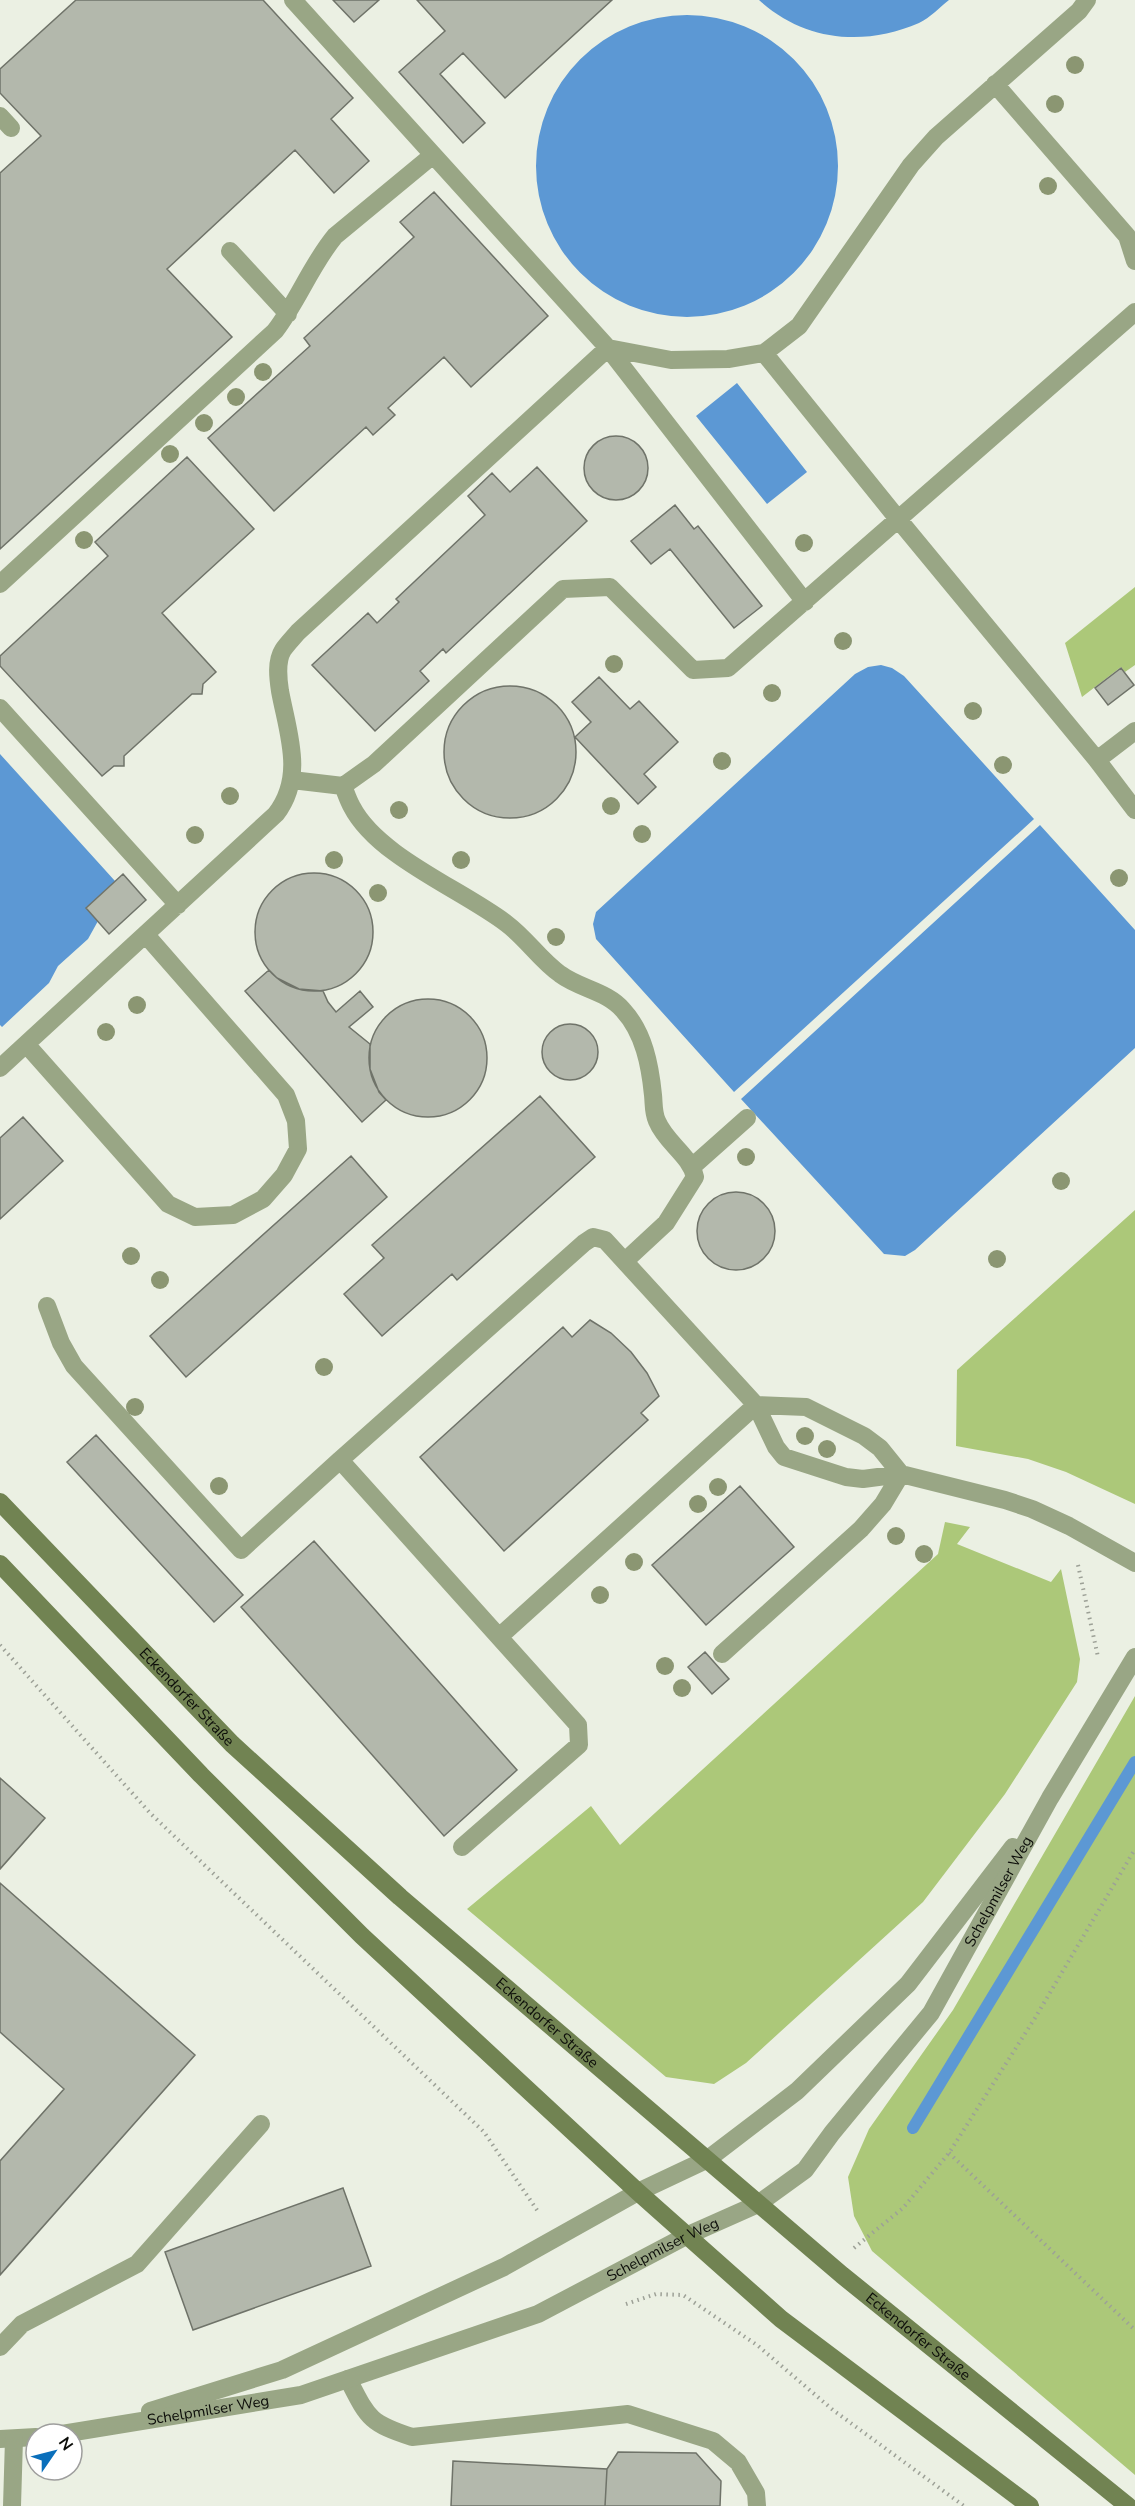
<svg xmlns="http://www.w3.org/2000/svg" width="1135" height="2506" font-family="'Nunito Sans',sans-serif">
<style>
.forest{fill:#acc879}
.water{fill:#5c98d4}
.lines{fill:none;stroke-linecap:round;stroke-linejoin:round}
.stream{stroke:#5c98d4;stroke-width:12}
.building{fill:#b3b8ac;stroke:#6f7369;stroke-width:1.5}
.path{stroke:#9da197;stroke-width:4;stroke-dasharray:1.5 4.5;stroke-linecap:butt}
.service{stroke:#99a685;stroke-width:18}
.minor{stroke:#99a685;stroke-width:18}
.secondary{stroke:#718352;stroke-width:18}
.tree{fill:#8b9672}
.labels{text-anchor:middle;dominant-baseline:central;stroke-width:5;stroke-linejoin:round;paint-order:stroke}
.street-label{font-size:15px;fill:#0c0d09;stroke:#fff}
</style>
<rect width="100%" height="100%" fill="#ebf0e3"/>
<path class="forest" d="M1135,587V665L1125,672L1121,667L1082,697L1065,643Z
M1135,1210V1504L1066,1472L1028,1459L956,1446L957,1370Z
M945,1522L970,1527L957,1544L1051,1582L1061,1569L1080,1659L1077,1682L1005,1794L923,1902L746,2063L714,2084L666,2077L467,1909L591,1806L620,1845L938,1554Z
M1135,1696V2475L872,2251L854,2216L848,2177L869,2129L953,2010Z"/>
<path class="water" d="M759,0H949C940,7 930,18 919,23C864,47 804,41 759,0Z
M536 166a151 151 0 1 1 302 0a151 151 0 1 1-302 0Z
M737,383L807,472L767,504L696,416Z
M881,665L892,668L904,676L1034,819L734,1092L596,939L593,924L596,912L855,674L868,667Z
M0,754L115,881L86,908L98,921L88,939L58,966L49,983L2,1027L0,1025Z
M1040,825L1135,930V1048L915,1250L905,1256L884,1254L741,1099Z"/>
<g class="lines">
<path class="stream" d="M913,2128L1135,1762"/>
</g>
<path class="building" d="M76,0H263L353,98L331,119L369,161L334,193L295,150L167,269L232,337L0,549V173L41,136L0,93V69Z
M333,0H379L354,22Z
M417,0H612L505,98L463,53L440,74L485,123L463,143L399,72L445,31Z
M434,192L548,316L471,387L444,357L388,408L395,415L373,435L366,427L274,511L208,438L310,346L304,338L414,237L400,222Z
M584 468a32 32 0 1 1 64 0a32 32 0 1 1-64 0Z
M187,457L254,529L162,613L216,672L203,684L202,694H192L124,756V766H114L102,776L0,666V656L108,556L95,542Z
M537,467L587,521L446,653L443,649L420,671L429,681L375,731L312,665L368,613L377,623L399,602L396,599L485,515L468,496L492,473L510,492Z
M675,505L694,529L698,526L762,606L734,628L670,549L651,564L631,541Z
M1121,668L1134,685L1108,705L1095,688Z
M599,677L630,709L639,701L678,742L644,774L656,787L638,804L575,737L591,722L572,702Z
M444 752a66 66 0 1 1 132 0a66 66 0 1 1-132 0Z
M255 932a59 59 0 1 1 118 0a59 59 0 1 1-118 0Z
M123,874L146,900L109,934L86,908Z
M269,970L277,978L299,989L323,991L328,1002L336,1012L360,991L373,1007L349,1027L370,1044V1069L379,1092L386,1100L362,1122L245,991Z
M369 1058a59 59 0 1 1 118 0a59 59 0 1 1-118 0Z
M542 1052a28 28 0 1 1 56 0a28 28 0 1 1-56 0Z
M540,1096L595,1157L457,1280L452,1274L382,1336L344,1294L384,1258L372,1245Z
M23,1117L63,1161L0,1219V1138Z
M351,1156L387,1197L186,1377L150,1336Z
M697 1231a39 39 0 1 1 78 0a39 39 0 1 1-78 0Z
M590,1320L611,1333L631,1352L647,1373L659,1396L641,1413L648,1420L504,1551L420,1457L563,1327L572,1337Z
M96,1435L243,1595L214,1622L67,1462Z
M740,1486L794,1547L706,1625L652,1565Z
M314,1541L517,1770L444,1836L241,1607Z
M705,1652L729,1679L712,1694L688,1667Z
M0,1778L45,1818L0,1869Z
M0,1883L195,2055L0,2275V2161L64,2089L0,2032Z
M343,2188L371,2266L193,2330L165,2252Z
M618,2452L696,2453L721,2481L720,2506H605L607,2469Z
M453,2461L607,2469L605,2506H451Z"/>
<g class="lines">
<path class="path" d="M1078,1565L1098,1657
M0,1645L150,1813L484,2132L539,2213
M949,2153L1135,2330
M854,2248L903,2208L949,2153L1035,2018L1135,1849
M626,2304L656,2294L683,2295L757,2345L833,2410L964,2506"/>
<path class="service" d="M293,0L608,348L805,602
M995,84L1127,236L1135,261
M0,116L11,128
M230,251L288,314
M764,353L898,519L1097,760L1135,810
M0,584L275,331C298,301 311,265 335,236L433,155
M0,708L178,905
M1097,760L1135,731
M292,780L343,786C346,793 348,800 352,807C378,857 463,890 507,924C527,939 540,960 560,974C580,989 607,991 623,1010C644,1033 650,1065 653,1095C654,1104 653,1112 657,1121C666,1143 690,1155 695,1177L666,1223L625,1261
M343,786L374,764L563,589L610,587L693,670L728,668L1135,312
M26,1044L168,1204L195,1217L233,1215L263,1199L284,1175L298,1149L296,1121L286,1095L146,935
M0,1068L276,814C305,776 288,734 280,691C278,678 276,661 283,650C287,644 293,638 298,632L608,348L671,360L728,359L764,353L799,326L911,165L936,137L1079,11L1087,0
M693,1166L747,1118
M47,1306L61,1343L74,1366L241,1550L340,1460
M901,1474L880,1448L864,1436L806,1407L756,1405L776,1447L784,1457L846,1477L863,1479L901,1474L1005,1500L1032,1509L1069,1526L1135,1563
M722,1654L861,1529L883,1504L901,1474
M462,1847L579,1745L578,1725L340,1460L584,1243L593,1237L605,1240L756,1405L499,1637
M0,2347L22,2324L137,2264L261,2124
M348,2379C368,2418 369,2423 412,2437L628,2414L713,2441L738,2462L756,2493L757,2506"/>
<g class="minor">
<path d="M150,2411L282,2370L504,2267L638,2192L708,2159L797,2091L908,1984L1013,1847"/>
<path id="s1" d="M62,2434L301,2395L538,2314L686,2236L758,2204L805,2170L832,2133L931,2013L1050,1798L1135,1657"/>
<path d="M0,2439L36,2437"/>
<path d="M12,2506L14,2439"/>
</g>
<g class="secondary">
<path id="s2" d="M0,1502L232,1744L400,1897L842,2275L1128,2506"/>
<path d="M0,1564L201,1775L362,1936L638,2192L781,2319L1030,2506"/>
</g>
</g>
<g class="tree">
<circle cx="1075" cy="65" r="9"/>
<circle cx="1055" cy="104" r="9"/>
<circle cx="1048" cy="186" r="9"/>
<circle cx="263" cy="372" r="9"/>
<circle cx="236" cy="397" r="9"/>
<circle cx="204" cy="423" r="9"/>
<circle cx="170" cy="454" r="9"/>
<circle cx="84" cy="540" r="9"/>
<circle cx="804" cy="543" r="9"/>
<circle cx="843" cy="641" r="9"/>
<circle cx="614" cy="664" r="9"/>
<circle cx="772" cy="693" r="9"/>
<circle cx="973" cy="711" r="9"/>
<circle cx="722" cy="761" r="9"/>
<circle cx="1003" cy="765" r="9"/>
<circle cx="230" cy="796" r="9"/>
<circle cx="611" cy="806" r="9"/>
<circle cx="399" cy="810" r="9"/>
<circle cx="642" cy="834" r="9"/>
<circle cx="195" cy="835" r="9"/>
<circle cx="334" cy="860" r="9"/>
<circle cx="461" cy="860" r="9"/>
<circle cx="1119" cy="878" r="9"/>
<circle cx="378" cy="893" r="9"/>
<circle cx="556" cy="937" r="9"/>
<circle cx="137" cy="1005" r="9"/>
<circle cx="106" cy="1032" r="9"/>
<circle cx="746" cy="1157" r="9"/>
<circle cx="1061" cy="1181" r="9"/>
<circle cx="131" cy="1256" r="9"/>
<circle cx="997" cy="1259" r="9"/>
<circle cx="160" cy="1280" r="9"/>
<circle cx="324" cy="1367" r="9"/>
<circle cx="135" cy="1407" r="9"/>
<circle cx="805" cy="1436" r="9"/>
<circle cx="827" cy="1449" r="9"/>
<circle cx="219" cy="1486" r="9"/>
<circle cx="718" cy="1487" r="9"/>
<circle cx="698" cy="1504" r="9"/>
<circle cx="896" cy="1536" r="9"/>
<circle cx="924" cy="1554" r="9"/>
<circle cx="634" cy="1562" r="9"/>
<circle cx="600" cy="1595" r="9"/>
<circle cx="665" cy="1666" r="9"/>
<circle cx="682" cy="1688" r="9"/>
</g>
<g class="labels">
<g class="street-label">
<text stroke="none"><textPath href="#s2" startOffset="270">Eckendorfer Straße</textPath></text>
<text stroke="none"><textPath href="#s1" startOffset="1137">Schelpmilser Weg</textPath></text>
<text stroke="none"><textPath href="#s2" startOffset="756">Eckendorfer Straße</textPath></text>
<text stroke="none"><textPath href="#s1" startOffset="633">Schelpmilser Weg</textPath></text>
<text stroke="none"><textPath href="#s2" startOffset="1242">Eckendorfer Straße</textPath></text>
<text stroke="none"><textPath href="#s1" startOffset="148">Schelpmilser Weg</textPath></text>
</g>
</g>
<g transform="translate(54 2452) rotate(55)"><circle r="28" fill="#ffffff" stroke="#9e9e9d" stroke-width="1.5"/>
<path d="M0-4.5L10 22L0 15L-10 22Z" fill="#0a6fbb"/>
<text y="-9" font-size="16" font-weight="bold" text-anchor="middle" fill="#0c0d09">N</text>
</g>
</svg>
